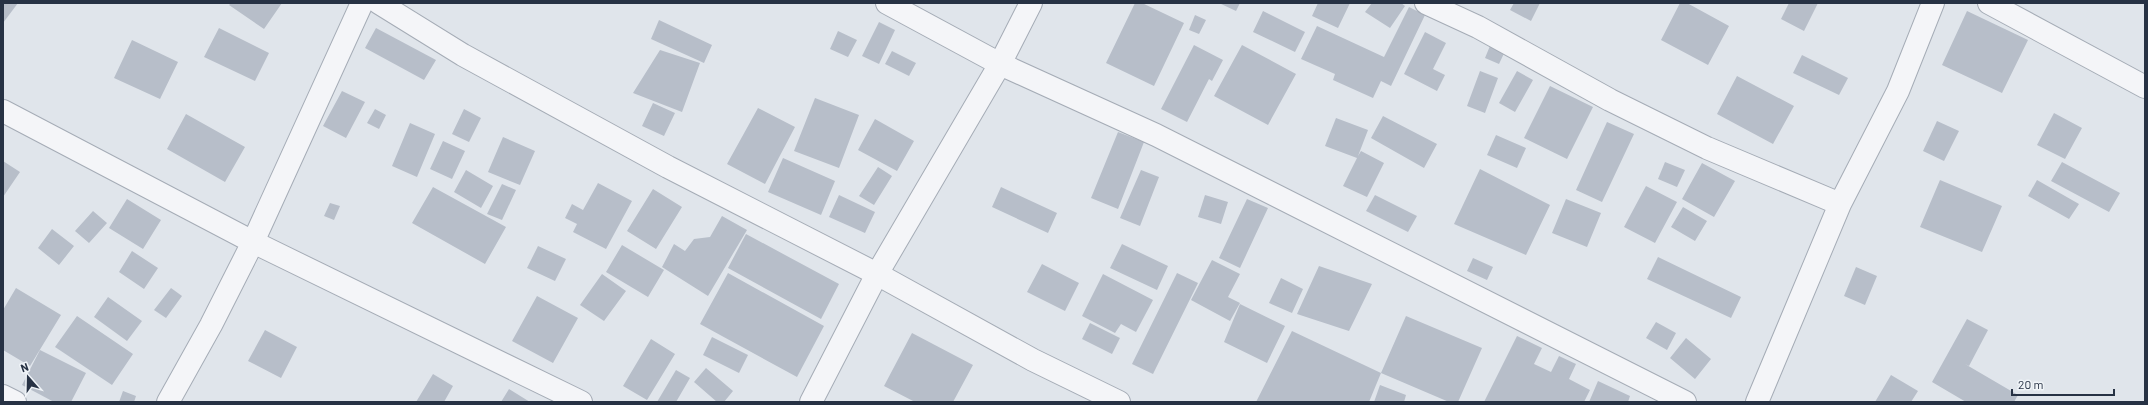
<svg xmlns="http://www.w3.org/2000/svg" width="2148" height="405" font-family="Barlow,sans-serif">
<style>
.building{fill:#b7bec9}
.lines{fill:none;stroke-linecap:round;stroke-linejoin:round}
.street-casing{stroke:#a5acb6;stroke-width:24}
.street{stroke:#f4f5f8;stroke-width:22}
</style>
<rect width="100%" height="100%" fill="#e0e5eb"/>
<path class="building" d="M3,3H18L3,23Z
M231,3H282L264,29L229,5Z
M1135,3H1142L1184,23L1154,86L1106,63Z
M1219,3H1240L1236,11Z
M1318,3H1350L1338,28L1312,16Z
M1372,3H1401L1405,6L1390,28L1365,12Z
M1514,3H1540L1531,21L1510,10Z
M1680,3H1687L1729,26L1708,65L1661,40Z
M1789,3H1818L1804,31L1781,19Z
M1409,7L1425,15L1391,86L1381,81L1373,98L1333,80L1335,74L1301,59L1317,26L1384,57Z
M1263,11L1305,32L1295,52L1253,32Z
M1967,11L2028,40L2002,93L1942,65Z
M1195,15L1206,20L1199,34L1189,30Z
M659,20L712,45L704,63L651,39Z
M879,22L895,30L879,64L862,56Z
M219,28L269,53L255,81L204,57Z
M376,28L436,60L424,80L365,48Z
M838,31L857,40L848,57L830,49Z
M1425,32L1446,43L1433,69L1445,75L1437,91L1404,74Z
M132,40L178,62L160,99L114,78Z
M1492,41L1507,47L1499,64L1485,58Z
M1194,45L1223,60L1212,81L1209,79L1187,122L1161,109Z
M1242,45L1296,74L1268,125L1214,96Z
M660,50L700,63L682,112L633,93Z
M892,51L916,63L909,76L885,64Z
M1802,55L1848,78L1839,95L1793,73Z
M1480,71L1498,78L1485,113L1467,106Z
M1517,71L1533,80L1515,112L1499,103Z
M1737,76L1794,106L1773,144L1717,114Z
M1550,86L1593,107L1567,159L1524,138Z
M342,91L365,102L346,138L323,126Z
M815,98L859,115L839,168L794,151Z
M653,103L675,113L664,136L642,126Z
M758,108L795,127L765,184L727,164Z
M375,109L386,115L379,129L367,123Z
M464,109L481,118L469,142L452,134Z
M2054,113L2082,128L2065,159L2037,145Z
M186,114L245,147L225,182L167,149Z
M1383,116L1437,144L1424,168L1371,138Z
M1336,118L1368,130L1358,156L1361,151L1384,163L1367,197L1343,186L1357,158L1325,146Z
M875,119L914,141L897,171L858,150Z
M1937,121L1959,131L1944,161L1923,151Z
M1607,122L1634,134L1602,202L1576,190Z
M410,123L435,134L417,177L392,166Z
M1118,132L1144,142L1118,209L1091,198Z
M1496,135L1526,148L1517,168L1487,155Z
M503,137L535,151L520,185L488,172Z
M443,141L465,151L452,179L430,169Z
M783,158L835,181L821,215L768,192Z
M3,161L20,172L3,197Z
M1665,162L1685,170L1677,187L1658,179Z
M2062,162L2120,193L2109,212L2051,181Z
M1702,163L1735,181L1714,217L1682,199Z
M878,167L892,176L874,205L859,196Z
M1480,169L1550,205L1526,255L1454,224Z
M466,170L493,186L481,208L454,192Z
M1141,170L1159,177L1140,226L1120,218Z
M1940,180L2002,206L1982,252L1920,227Z
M2037,180L2079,204L2069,219L2028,196Z
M598,183L632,201L606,249L573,232L577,224L565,218L572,204L583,210Z
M502,184L516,190L502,220L487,214Z
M1646,186L1677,202L1655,243L1624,227Z
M433,187L506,227L485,264L412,223Z
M1001,187L1057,213L1048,233L992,207Z
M653,189L682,207L656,249L627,231Z
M839,195L875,212L865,233L829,217Z
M1205,195L1228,202L1221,224L1198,217Z
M1375,195L1417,216L1408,232L1366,211Z
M127,199L161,220L143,249L109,228Z
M1247,199L1268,208L1240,268L1219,258Z
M1566,199L1601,213L1587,247L1552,233Z
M330,203L340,206L334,220L324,216Z
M1683,207L1707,221L1695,241L1671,227Z
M93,211L107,223L89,243L75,231Z
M722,216L747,230L708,296L662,267L674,244L685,251L694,239L710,237Z
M52,229L74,246L59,265L38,248Z
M746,234L839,284L821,319L728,268Z
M1122,244L1168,266L1157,290L1110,268Z
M622,245L664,270L648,297L606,272Z
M538,246L566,259L555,281L527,268Z
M132,251L158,268L144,289L119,272Z
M1658,257L1741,297L1731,318L1647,279Z
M1473,258L1493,267L1487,280L1467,271Z
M1212,260L1240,274L1228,297L1240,303L1230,321L1191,300Z
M1042,264L1079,283L1065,311L1027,292Z
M1319,266L1372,284L1349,331L1297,314Z
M1856,267L1877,276L1865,305L1844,296Z
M728,273L824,326L797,377L700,324Z
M1177,273L1198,283L1153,374L1132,364Z
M602,274L626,291L604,321L580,305Z
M1103,274L1153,300L1136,332L1121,324L1115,333L1082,316Z
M1281,278L1303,289L1292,313L1269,303Z
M16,288L61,315L30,366L3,350V310Z
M171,288L182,296L166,318L154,310Z
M537,296L578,318L553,363L512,341Z
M108,297L142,321L127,341L94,317Z
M1240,304L1285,326L1267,363L1224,342Z
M77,316L133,354L112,385L55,347Z
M1406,316L1482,348L1458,402H1449L1381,373Z
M1967,319L1988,330L1969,366L1965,364L2018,395L2014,402H1966L1932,382Z
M1656,322L1676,333L1667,350L1646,338Z
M1090,323L1120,338L1112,354L1082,339Z
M265,330L297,347L281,378L248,361Z
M1292,331L1381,373L1369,402H1256Z
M912,333L973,365L953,402H915L884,386Z
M1517,336L1542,348L1534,364L1551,372L1559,356L1576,364L1569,379L1590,390L1584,402H1484Z
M712,337L748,355L739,373L703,355Z
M1686,338L1711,359L1695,379L1670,358Z
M651,339L675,354L647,400L623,386Z
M40,350L86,373L71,402H54L22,385Z
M706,368L733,391L724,402H717L694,382Z
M676,370L690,378L676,402H657Z
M433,374L453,386L444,402H416Z
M1891,375L1918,391L1911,402H1875Z
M1598,381L1630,396L1628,402H1589Z
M1380,385L1406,395L1404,402H1374Z
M509,389L530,402H501Z
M123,391L136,396L134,402H119Z"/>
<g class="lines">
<g class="street-casing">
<path id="street" d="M379,3L463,55L668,167L877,274L1033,360L1119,402
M887,3L1000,64L1156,135L1685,402
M1426,3L1478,27L1610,100L1707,148L1840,204
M1989,3L2145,87
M3,111L253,242L581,402
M3,396L15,402
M168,402L211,325L253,242L362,3
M811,402L877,274L1000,64L1031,3
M1757,402L1840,204L1898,91L1933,3"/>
</g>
<use href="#street" class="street"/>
</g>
<rect width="2148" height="405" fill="none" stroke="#273244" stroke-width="8"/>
<g transform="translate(28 377) rotate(340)" stroke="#f0f4f8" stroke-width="3" paint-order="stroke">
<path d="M0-3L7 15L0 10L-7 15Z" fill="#273244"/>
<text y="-6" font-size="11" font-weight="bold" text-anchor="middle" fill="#273244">N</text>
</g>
<path d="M2012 389v6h102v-6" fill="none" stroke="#273244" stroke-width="2"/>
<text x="2018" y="389" font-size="12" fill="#273244" stroke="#f0f4f8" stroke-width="3" paint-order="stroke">20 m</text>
</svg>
